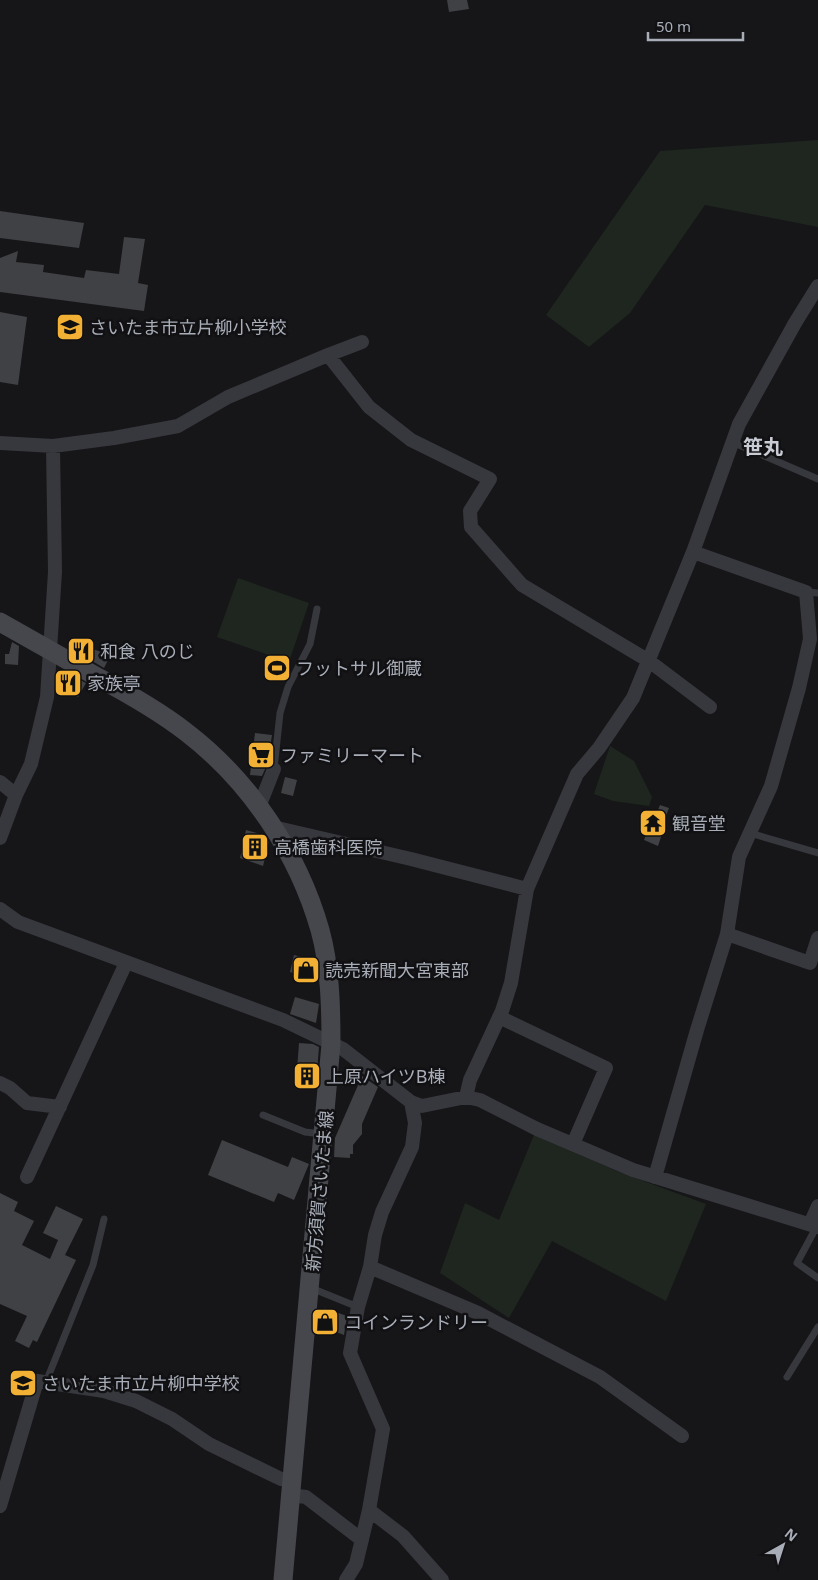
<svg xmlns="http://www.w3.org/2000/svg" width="818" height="1580" font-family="'Noto Sans','Noto Sans JP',sans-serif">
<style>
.green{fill:#1e261f}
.building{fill:#404145}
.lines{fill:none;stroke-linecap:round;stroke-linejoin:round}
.lane{stroke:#37383d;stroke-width:7}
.street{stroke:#37383d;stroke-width:14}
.secondary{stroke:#45474d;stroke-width:19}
.labels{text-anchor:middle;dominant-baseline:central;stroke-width:5;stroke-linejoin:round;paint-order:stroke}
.poi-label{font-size:18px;fill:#a8adb8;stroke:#111113;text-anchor:start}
.street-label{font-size:18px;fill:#a8adb8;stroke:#111113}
.quarter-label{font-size:20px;font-weight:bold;fill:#c9ccd4;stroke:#111113}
</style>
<rect width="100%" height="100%" fill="#161618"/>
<path class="green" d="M818,140V227L705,205L630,313L589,347L546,315L660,151Z
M238,578L309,603L289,662L217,637Z
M610,746L634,761L652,797L649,806L613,801L594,794Z
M534,1135L619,1172L706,1204L666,1301L552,1241L509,1318L440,1273L465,1203L499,1220Z"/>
<path class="building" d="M447,0H467L469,9L449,12Z
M0,211L84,223L79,248L0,238Z
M124,237L145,239L138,283L148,285L144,311L0,292V258L18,251L16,262L44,265L43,272L84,278L86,270L119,274Z
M0,312L27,317L18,385L0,382Z
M12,642L19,646L18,665L5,664V654H9Z
M81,646L99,651L109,658L104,668L77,652Z
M68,674L86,683L78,697L60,688Z
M255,733L272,735L268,762L262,776L250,775Z
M285,777L297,780L293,796L281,793Z
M660,805L669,808L660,832L662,834L658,846L644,840L647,832L640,830L647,814L655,817Z
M246,830L264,835L269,842L263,866L240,858Z
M294,955L313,960L312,964H314L310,978L290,972Z
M295,997L319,1004L316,1023L290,1014Z
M299,1043L313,1044L319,1047L316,1084L296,1083Z
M362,1076L378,1087L362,1124V1134L353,1145V1154H350V1158L334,1157L335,1138Z
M222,1140L288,1167L292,1157L309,1164L294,1200L278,1193L274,1202L208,1175Z
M0,1193L18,1202L14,1211L34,1221L22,1245L50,1259L58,1240L43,1233L56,1206L83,1219L65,1255L76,1260L37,1342L33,1340L29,1348L15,1341L27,1316L0,1304Z
M324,1308L347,1316L344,1335L318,1325Z"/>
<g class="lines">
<path class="lane" d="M732,442L818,479
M806,592L818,593
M274,769L280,713L288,687L310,644L317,609
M750,833L818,853
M263,1115L305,1132L322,1134
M817,1226L797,1263L818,1278
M311,1288L358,1307
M787,1377L818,1327
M46,1382L93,1265L104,1219"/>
<path class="street" d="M328,355L362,342
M0,443L53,446L114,438L178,426L228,397L328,355L369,407L411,440L490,479L470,511L471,527L522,585L649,661L710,707
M0,782L16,795
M259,807L274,769
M273,827L411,859L527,889
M0,838L16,795L31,764L47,697L55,572L53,446
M0,909L18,922L283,1020L343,1049L411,1102L422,1106L466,1097L480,1100L537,1129L633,1170L818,1227
M727,934L810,963L818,938
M499,1017L606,1068L573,1144
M0,1083L10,1088L27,1103L60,1107
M466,1097L470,1080L502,1011L511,983L527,889L577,774L599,748L633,698L693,552L739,424L795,323L818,286
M27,1177L126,963
M655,1177L697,1030L727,934L739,857L771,786L799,688L810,639L806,592L693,552
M810,1224L818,1206
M370,1267L478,1313L600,1377L682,1436
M290,1495L306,1497L362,1540
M0,1506L37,1381L104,1391L136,1401L172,1419L209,1444L281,1479L291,1480
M369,1510L403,1536L442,1580
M346,1580L356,1564L369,1510L383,1429L350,1353L358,1307L370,1267L375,1235L382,1212L412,1147L415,1123L411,1102"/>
<path class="secondary" d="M0,622C33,641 66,659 99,678C129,694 159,711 186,732C250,781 298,853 320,930C330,966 331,1006 331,1044L283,1580"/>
</g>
<defs>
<g id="school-square" transform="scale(1.4375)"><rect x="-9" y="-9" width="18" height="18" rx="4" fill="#f2b134" stroke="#111113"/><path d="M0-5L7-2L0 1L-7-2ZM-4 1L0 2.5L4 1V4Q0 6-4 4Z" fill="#111"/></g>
<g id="restaurant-square" transform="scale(1.4375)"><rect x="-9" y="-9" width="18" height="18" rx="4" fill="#f2b134" stroke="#111113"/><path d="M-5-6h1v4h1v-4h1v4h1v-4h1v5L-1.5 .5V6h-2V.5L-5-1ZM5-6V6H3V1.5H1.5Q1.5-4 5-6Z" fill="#111"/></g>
<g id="stadium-square" transform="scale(1.4375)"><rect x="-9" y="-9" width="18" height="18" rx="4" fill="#f2b134" stroke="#111113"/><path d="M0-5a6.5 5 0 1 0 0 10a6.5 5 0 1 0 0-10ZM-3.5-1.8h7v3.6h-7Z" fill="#111"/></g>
<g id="supermarket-square" transform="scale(1.4375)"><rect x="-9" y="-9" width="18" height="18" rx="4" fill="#f2b134" stroke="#111113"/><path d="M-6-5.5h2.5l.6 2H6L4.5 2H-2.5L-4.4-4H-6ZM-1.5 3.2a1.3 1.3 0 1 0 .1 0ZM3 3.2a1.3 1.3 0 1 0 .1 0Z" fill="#111"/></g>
<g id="temple-square" transform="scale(1.4375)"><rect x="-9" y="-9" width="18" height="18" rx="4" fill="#f2b134" stroke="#111113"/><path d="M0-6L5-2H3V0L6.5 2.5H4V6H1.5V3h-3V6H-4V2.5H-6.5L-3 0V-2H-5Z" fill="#111"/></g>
<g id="building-square" transform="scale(1.4375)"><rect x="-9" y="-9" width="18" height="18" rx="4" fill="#f2b134" stroke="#111113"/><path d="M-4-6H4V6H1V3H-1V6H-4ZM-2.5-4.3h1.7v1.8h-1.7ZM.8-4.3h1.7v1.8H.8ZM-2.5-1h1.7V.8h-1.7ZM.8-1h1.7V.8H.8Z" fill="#111"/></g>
<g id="shop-square" transform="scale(1.4375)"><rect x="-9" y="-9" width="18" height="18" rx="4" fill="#f2b134" stroke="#111113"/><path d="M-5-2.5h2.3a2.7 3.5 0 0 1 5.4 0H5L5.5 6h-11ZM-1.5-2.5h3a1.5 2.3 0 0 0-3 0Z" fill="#111"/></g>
</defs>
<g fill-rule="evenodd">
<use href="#school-square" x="70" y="327"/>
<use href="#restaurant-square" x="81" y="651"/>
<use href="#stadium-square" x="277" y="668"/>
<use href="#restaurant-square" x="68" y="683"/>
<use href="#supermarket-square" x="261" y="755"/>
<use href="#temple-square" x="653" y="823"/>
<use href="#building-square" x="255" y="847"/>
<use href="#shop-square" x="306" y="970"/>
<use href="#building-square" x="307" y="1076"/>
<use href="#shop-square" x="325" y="1322"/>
<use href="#school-square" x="23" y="1383"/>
</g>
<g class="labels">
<g class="poi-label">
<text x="89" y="327">さいたま市立片柳小学校</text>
<text x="100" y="651">和食 八のじ</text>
<text x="296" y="668">フットサル御蔵</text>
<text x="87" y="683">家族亭</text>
<text x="280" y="755">ファミリーマート</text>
<text x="672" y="823">観音堂</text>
<text x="274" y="847">高橋歯科医院</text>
<text x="325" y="970">読売新聞大宮東部</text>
<text x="326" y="1076">上原ハイツB棟</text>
<text x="344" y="1322">コインランドリー</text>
<text x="42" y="1383">さいたま市立片柳中学校</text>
</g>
<g class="street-label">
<text transform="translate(319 1191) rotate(-85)">新方須賀さいたま線</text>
</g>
<g class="quarter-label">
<text x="763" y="446">笹丸</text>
</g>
</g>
<g transform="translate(783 1545) rotate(39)" stroke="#111113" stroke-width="4" paint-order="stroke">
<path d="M0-4L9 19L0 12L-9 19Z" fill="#a8adb8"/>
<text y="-8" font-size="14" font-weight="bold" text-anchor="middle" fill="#a8adb8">N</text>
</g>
<path d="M648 32v8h95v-8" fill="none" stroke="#a8adb8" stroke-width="2.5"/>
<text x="656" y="32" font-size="15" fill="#a8adb8" stroke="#111113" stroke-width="4" paint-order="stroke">50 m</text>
</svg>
